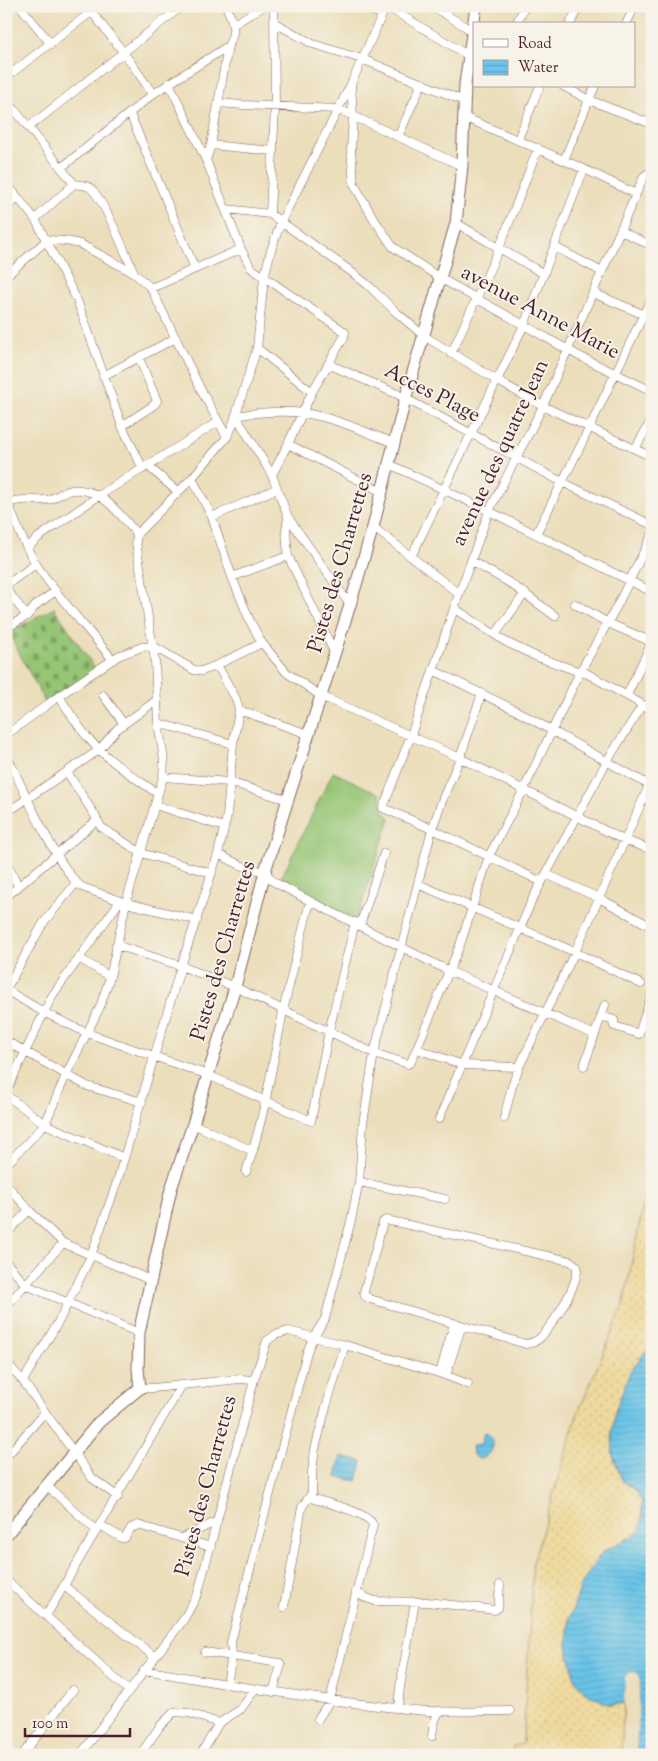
<svg xmlns="http://www.w3.org/2000/svg" width="658" height="1761" font-family="'Sorts Mill Goudy',serif">
<style>
.sand{fill:url(#sand-dots);stroke:#9c7c64}
.cemetery{fill:url(#cemetery-stones);stroke:#707250}
.pitch{fill:#95c575;stroke:#707250}
.water{fill:url(#water-rules);stroke:#5a7289}
.pier{fill:#ebdebb}
.lines{fill:none;stroke-linecap:round;stroke-linejoin:round}
.street-casing{stroke:#82625d;stroke-width:9}
.secondary-casing{stroke:#82625d;stroke-width:13}
.street{stroke:#fff;stroke-width:8}
.secondary{stroke:#fff;stroke-width:11}
.labels{text-anchor:middle;dominant-baseline:central;stroke-width:4;stroke-linejoin:round;paint-order:stroke}
.street-label{font-size:21px;fill:#4a1f2b;stroke:#f7f3e8}
</style>
<defs>
<pattern id="sand-dots" width="8" height="8" patternUnits="userSpaceOnUse" patternTransform="scale(1.25)"><rect width="8" height="8" fill="#eeda9e"/><path d="M2 2h.1M6 6h.1" fill="none" stroke="#cebb88" stroke-width="1.8" stroke-linecap="round"/></pattern>
<pattern id="cemetery-stones" width="16" height="16" patternUnits="userSpaceOnUse" patternTransform="scale(1.25)"><rect width="16" height="16" fill="#95c575"/><path d="M2 7V4a2 2 0 0 1 4 0v3zM10 15v-3a2 2 0 0 1 4 0v3z" fill="#7c9f60"/></pattern>
<pattern id="water-rules" width="6" height="5" patternUnits="userSpaceOnUse" patternTransform="scale(1.25)"><rect width="6" height="5" fill="#69c4e7"/><path d="M0 2.5h6" fill="none" stroke="#5da8c6"/></pattern>
</defs>
<rect width="100%" height="100%" fill="#f7f3e8"/>
<filter id="ink" filterUnits="userSpaceOnUse"><feTurbulence type="fractalNoise" baseFrequency=".02" numOctaves="2"/><feDisplacementMap in="SourceGraphic" scale="10" xChannelSelector="R" yChannelSelector="G"/><feConvolveMatrix kernelMatrix="1 2 1 2 8 2 1 2 1" color-interpolation-filters="sRGB"/></filter>
<filter id="wash" filterUnits="userSpaceOnUse"><feTurbulence type="fractalNoise" baseFrequency=".0096" numOctaves="4" result="noise"/><feDisplacementMap in="SourceGraphic" scale="20" xChannelSelector="R" yChannelSelector="G"/><feGaussianBlur stdDeviation="1.12" result="paint"/><feColorMatrix in="noise" values="0 0 0 0 0 0 0 0 0 0 0 0 0 0 0 0 0 1.4 0 .05"/><feComposite in="paint" operator="in"/></filter>
<g filter="url(#wash)">
<rect width="100%" height="100%" fill="#ebdebb"/>
<path class="sand" d="M652,1160V1344L631,1370L612,1432L613,1455L622,1480L636,1490L642,1502V1519L640,1531L632,1537L603,1551L569,1620L567,1646L576,1682L587,1694L611,1705L624,1703L621,1755H513V1746L523,1744L533,1563L577,1415L623,1307Z"/>
<path class="cemetery" d="M54,608L96,670L46,704L8,632Z"/>
<path class="pitch" d="M333,772L380,794L383,810L390,818L357,920L280,880Z"/>
<path class="water" d="M652,1344V1755H636L640,1680C640,1673 636,1673 630,1672L626,1675L624,1703L611,1705L587,1694L576,1682L567,1646L569,1620L582,1583L603,1551L632,1537L640,1531L642,1519V1502L636,1490L622,1480L613,1455L612,1432L616,1408L631,1370Z
M484,1432C499,1438 494,1457 479,1459L473,1455L472,1447L474,1445L481,1444Z
M341,1456L362,1461L357,1481L336,1477Z"/>
<path class="pier" d="M632,1672L637,1673L640,1680L636,1755H633L638,1680L634,1674L629,1675L627,1678V1703L624,1705L625,1677L628,1673Z"/>
</g>
<g filter="url(#ink)">
<g class="lines">
<g class="street-casing">
<path id="street" d="M20,6L51,44
M87,6L124,53L153,94
M359,6L382,14
M386,6L469,56
M432,6L474,32
M275,23L313,44L362,59L464,101
M234,24L264,6
M516,24L525,6
M570,24L579,6
M626,24L635,6
M13,72L99,6
M169,83L206,160L241,249L251,268L345,332L344,337L312,392L288,444L272,475
M351,85L353,116L351,150L354,184L372,216L393,247L440,278L579,356L652,391
M563,86L589,100L652,124
M6,99L74,184
M219,103L242,105L338,109L462,166
M130,114L195,269
M464,117L584,169L636,194
M29,127L182,6
M398,137L422,83
M518,139L540,86
M211,145L273,151
M206,160L211,145L228,46C237,31 233,21 226,6
M564,160L595,86
M61,168L153,94L228,46
M6,183L35,219L77,300L122,426L143,469
M6,208L18,198
M226,209L270,214L349,270L369,286L397,313L424,336L498,381L543,406L652,457
M270,214L275,106L274,6
M35,219L74,184C79,185 85,185 89,187C102,195 127,256 134,273
M456,223L544,274
M621,231L652,246
M555,247L602,272
M6,276L47,240L66,241L80,244L134,273L151,288L201,390L227,437
M151,288L241,249
M593,293L652,318
M257,348L312,392
M451,354L499,249L538,148
M328,364L397,394L562,482L652,525
M103,376L176,338
M122,426L154,405L157,401L139,358
M288,444L382,492
M635,449L652,419
M389,464L489,511L652,592
M148,466L178,492
M192,478L212,517L232,577L250,621L262,643L287,673L321,696L460,758L624,840L652,850
M6,497C14,520 23,543 36,564C58,598 87,628 113,660
M6,506L8,502C13,502 18,500 23,500C32,499 42,502 51,499C58,496 64,491 72,490C101,486 120,515 137,534
M212,517L276,489
M288,517L350,605
M373,527L459,594
M536,534L581,445L652,297
M27,548L39,537L100,495L218,422
M411,557L524,325L584,169
M471,561L510,583L555,616
M232,577L288,556
M6,585L36,564
M6,589L27,616
M575,604L608,623L652,642
M454,608L506,642L535,656L580,672L586,673L652,710
M6,628L27,616L37,604L56,591
M495,635L525,593
M335,654L288,556L286,530L288,517L272,475L236,416C257,412 288,410 309,414C338,419 367,433 394,443
M433,670L515,710L649,785
M103,695L124,724
M627,695L652,642
M59,696C68,710 77,725 88,738C108,761 134,777 158,794
M239,710L308,734
M158,723L233,744
M6,735L59,696L118,656L142,647L153,646L194,670L202,671L217,665
M6,754C20,782 59,872 82,887L126,903L197,920
M67,772L94,814L101,827L141,853L211,873
M163,777L229,782L288,800
M155,805L224,827
M6,813L99,750L117,729L157,700
M218,854L240,865L265,872L274,882L310,901L449,971L595,1035
M6,861L18,886
M546,874L599,898L652,927
M542,882L432,829L383,808L411,735L459,594L489,511L543,406L644,176L647,174L652,176
M418,884L575,952L641,984
M6,897L96,821
M360,925L384,853
M116,945L181,966L235,987L374,1053L408,1064L411,1062L460,945L489,856L524,789L580,672L617,606L652,535
M79,958L110,977
M6,989L44,922L76,883
M6,990L45,1013L87,1033L208,1075L311,1121L329,1031L355,922
M601,1016L614,1020V1026L639,1034L652,993
M6,1041L87,1086L142,1102
M417,1049L463,1065L519,1067
M584,1066L605,1005
M6,1092L52,996L120,901
M6,1095L45,1124L124,1158
M504,1118L512,1086L519,1067L575,952L652,779
M439,1119L532,900L607,761L642,706
M193,1124L253,1151
M6,1165L45,1124L66,1075L100,1007L110,977L126,903L163,777L164,760L158,723L155,661L136,542L137,534L192,478L227,437L232,427L257,348L264,278L271,250L281,222L351,84L386,6
M246,1172C264,1120 272,1066 283,1012C291,975 301,938 310,901
M359,1182L445,1199
M6,1184L29,1210L63,1243L150,1280
M386,1220L570,1261L577,1266C579,1285 553,1324 541,1337C536,1342 532,1343 526,1344L370,1299L365,1296L364,1292L383,1222Z
M6,1234L29,1210
M6,1262L26,1285L139,1333
M6,1306L63,1243
M6,1362L23,1381L92,1478L118,1497
M440,1373L454,1323
M446,1375L462,1325
M254,1380L267,1341L275,1335L288,1331L345,1345L442,1374L468,1384
M23,1381L60,1319L91,1256L117,1182L181,966L218,854L227,816L233,744L239,710L236,699L217,665L262,643
M6,1457L45,1412
M47,1486L97,1531
M310,1498C324,1502 368,1512 373,1525L330,1700L318,1719
M100,1525L122,1538H125L131,1528L138,1525L211,1547
M182,1538L217,1521
M6,1580L129,1691
M64,1586L155,1657
M356,1592L364,1597L375,1601L427,1602L495,1610L498,1608L500,1585
M284,1607L302,1507L312,1493V1472L315,1449L326,1407L345,1345
M46,1616L182,1385
M205,1652L280,1663L281,1665L273,1692
M144,1670C234,1686 324,1701 415,1710C447,1713 479,1711 510,1711
M227,1684L232,1656L231,1642L307,1352L313,1338L325,1319L351,1221L359,1182L363,1124L374,1053L432,829L443,798L460,758L482,693
M398,1708L400,1687L415,1602
M432,1736L434,1723L439,1711
M22,1755L73,1690
M80,1755L184,1619L198,1593L254,1380L240,1379L153,1388H140
M140,1755L160,1726L174,1712L189,1713L219,1723
M200,1755L219,1723L241,1709L255,1689"/>
</g>
<g class="secondary-casing">
<path id="secondary" d="M6,1535L99,1422L140,1388L138,1369L139,1333L171,1189L193,1124L235,987L266,868L350,605L373,527L405,400L456,223L462,166L465,84L476,6"/>
</g>
<use href="#street" class="street"/>
<use href="#secondary" class="secondary"/>
</g>
</g>
<g class="labels">
<g class="street-label">
<text transform="translate(540 313) rotate(28)">avenue Anne Marie</text>
<text transform="translate(432 394) rotate(27)">Acces Plage</text>
<text transform="translate(501 453) rotate(-65)">avenue des quatre Jean</text>
<text transform="translate(341 563) rotate(-74)">Pistes des Charrettes</text>
<text transform="translate(224 951) rotate(-74)">Pistes des Charrettes</text>
<text transform="translate(207 1486) rotate(-75)">Pistes des Charrettes</text>
</g>
</g>
<rect width="658" height="1761" fill="none" stroke="#f7f3e8" stroke-width="25"/>
<rect x="473" y="22" width="162" height="65" fill="#f7f3e8" stroke="#b29e9c"/>
<rect x="483" y="39" width="25" height="8" fill="#ffffff" stroke="#b29e9c"/>
<text x="518" y="48" font-size="15" fill="#4a1f2b">Road</text>
<rect x="483" y="60" width="25" height="15" fill="url(#water-rules)" stroke="#b29e9c"/>
<text x="518" y="72" font-size="15" fill="#4a1f2b">Water</text>
<path d="M25 1728v8h105v-8" fill="none" stroke="#4a1f2b" stroke-width="2.5"/>
<text x="32" y="1728" font-size="15" fill="#4a1f2b" stroke="#f7f3e8" stroke-width="4" paint-order="stroke">100 m</text>
</svg>
